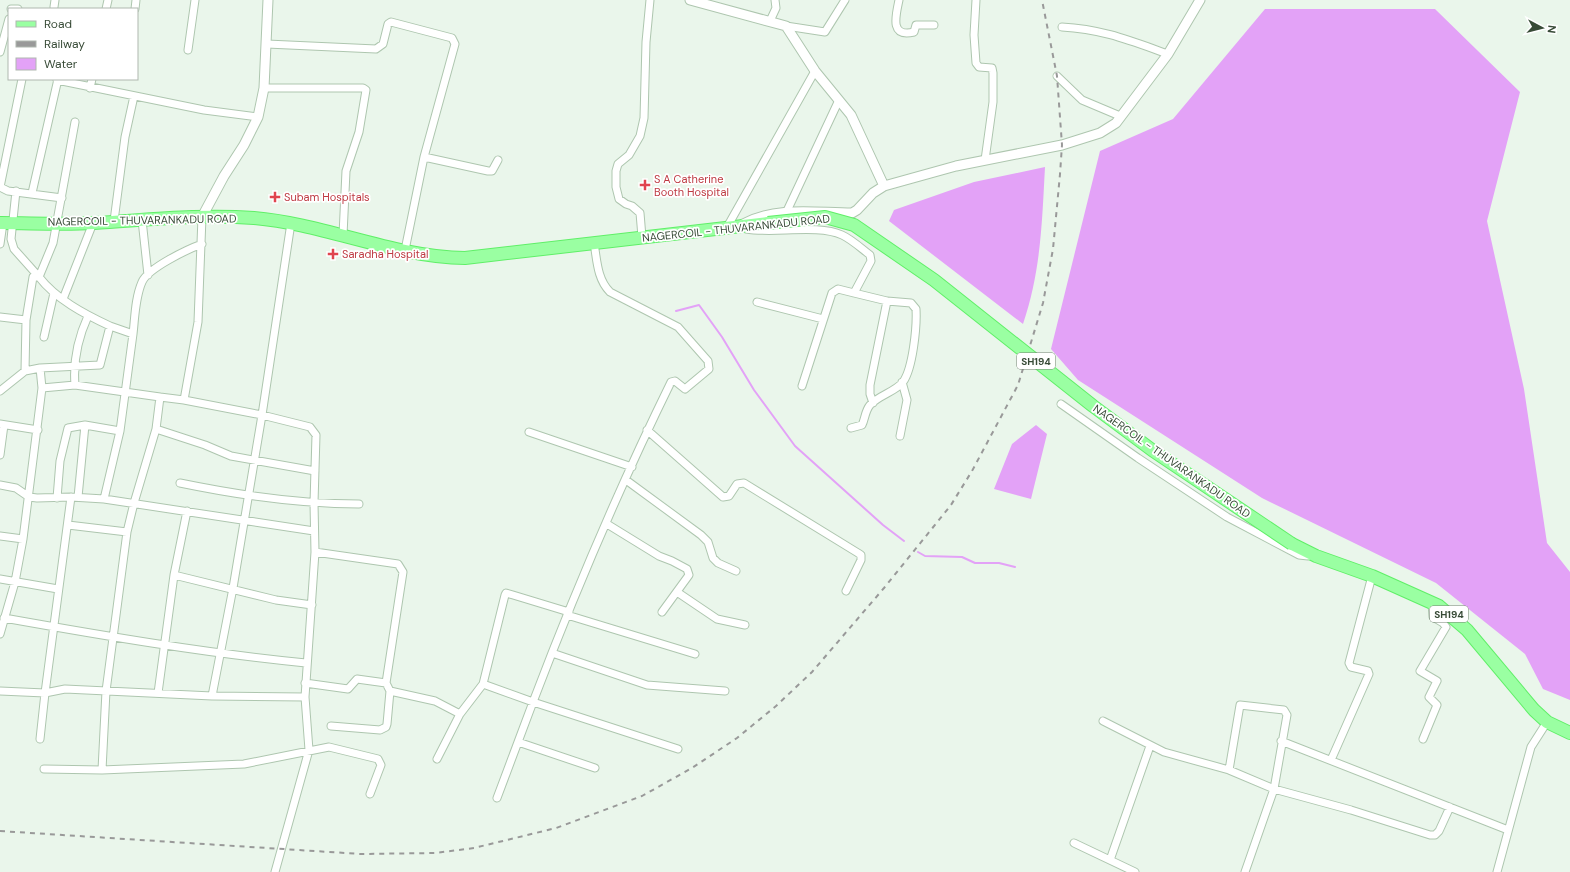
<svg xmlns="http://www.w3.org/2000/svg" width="1570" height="872" font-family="'DM Sans',sans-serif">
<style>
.water{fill:#e3a2f7}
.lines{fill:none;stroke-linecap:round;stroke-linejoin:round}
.stream{stroke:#e3a2f7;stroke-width:2}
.minor-casing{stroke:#aec6af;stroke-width:9}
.tertiary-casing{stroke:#aec6af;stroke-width:11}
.primary-casing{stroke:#60ef68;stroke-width:14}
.minor{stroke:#fff;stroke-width:7}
.tertiary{stroke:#fff;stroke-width:9}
.primary{stroke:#9affa2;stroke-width:12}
.rail{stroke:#999;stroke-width:2;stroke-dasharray:5 5;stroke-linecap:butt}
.primary-bridge-casing{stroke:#60ef68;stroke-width:14;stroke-linecap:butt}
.primary-bridge{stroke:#9affa2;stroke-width:12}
.health-dot{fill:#e0444e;stroke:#fff;stroke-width:1.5}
.labels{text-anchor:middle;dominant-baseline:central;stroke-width:3.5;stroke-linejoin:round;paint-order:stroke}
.shield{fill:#fff;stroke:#748173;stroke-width:1}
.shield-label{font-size:10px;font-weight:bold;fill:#384b37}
.health-label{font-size:11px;fill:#be3a42;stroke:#fff;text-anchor:start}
.street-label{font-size:11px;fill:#384b37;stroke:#fff}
</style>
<rect width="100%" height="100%" fill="#eaf6eb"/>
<path class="water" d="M1265,9H1435L1520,92L1487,221L1524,389L1547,543L1570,572V700L1543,689L1525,654L1436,583L1262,498L1078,380L1051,349L1100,151L1173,119Z
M1045,167C1042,222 1041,271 1023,324L889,221L894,210L974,182Z
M1036,425L1047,434L1031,499L994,489L1012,444Z"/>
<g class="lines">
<path class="stream" d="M676,311L699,305L722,337L754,390L795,446L883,525L904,541
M918,552L925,556L962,557L975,563H999L1015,567"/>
<g class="minor-casing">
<path id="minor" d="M899,0C896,15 889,38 914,32L916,25H934
M976,0L974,35L976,63L979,67L992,68L993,73V102L985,160
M54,7L55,0
M11,9H18
M106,9L108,0
M135,9L136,0
M770,21L776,8L775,0
M786,26L825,32L845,0
M1062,27C1102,29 1131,41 1168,54
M267,44L376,49L383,44L388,24L391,22L452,38L455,44L424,157
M188,50L195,0
M0,52L9,19
M1057,76L1082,100L1120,116
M57,80L204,110L258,117
M90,88L92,79
M264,88H363L366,90L359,132L346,171L343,235
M0,187L22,79
M0,187L8,191L62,198
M16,191L11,239L14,249L39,277L53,243L75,122
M32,193L58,79
M786,213L839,100
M142,220L148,275
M114,221L125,137L134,96
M726,229L815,71
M746,229C774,234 817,224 842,235C851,239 861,248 870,255L871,261L854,293L887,301L870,385V394L873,403
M642,237L640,213L632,206L626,204L619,199L616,187V171L618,164L629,155L640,136L644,118L646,42L650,0
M0,244L3,223
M405,250L424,157L488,171H492L498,160
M63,299L93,223
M757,302L823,319
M0,317L26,320
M133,334L120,431L104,499L314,531
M44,337L54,293
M40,368L42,388L75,385L160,397
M25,371L26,320L33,277H39C56,299 84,314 110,326
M75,385C73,361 78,338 88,316
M802,386L832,293L838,289L854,293
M0,391L25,371L40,368L100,365L110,326L133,334C135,317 135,298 142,282C148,268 188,249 202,244
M1061,404L1138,458L1227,517L1299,555L1308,556
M0,424L38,430
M851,428L862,425C865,419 865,411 870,405C879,395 895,392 903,382C913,368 917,326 916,309L911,303L887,301
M156,429L205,445L231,456L315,471
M647,430L723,497L729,496L737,484L744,483L858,553L861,555V560L846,591
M529,432L632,467
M900,436L907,400L902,382
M0,455L4,425
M626,480L701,535L708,542L713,558L718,563L736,571
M180,483C238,495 299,504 359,504
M0,485L16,488L29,497L37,498L71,497L104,499
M78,497L85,425
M57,498L60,461L68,428L85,425L120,431
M607,524L659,556L672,561L687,569L689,575L662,612
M68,525L127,532
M0,536L23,539
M315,552L398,564L403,572L386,683
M174,575L276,600L312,605
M0,579L58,589
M677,592L717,619L745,625
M567,615L695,654
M4,618C105,636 205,653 306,663
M0,634L15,582L23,539L42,388
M552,653L647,685L725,691
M305,683L348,689L357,679L386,683L390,691L435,701L460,714L483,684L505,595L506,593L513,595L569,612
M483,684L533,702C574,594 620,486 671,382L675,381L685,389L709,369L708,361L678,327L610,292C597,279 597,260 594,243
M0,691L45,693L65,689L212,696L305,697L315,552L314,503L316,435L310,427L262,415L184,400L198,322L202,217
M158,693L174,575L187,511
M212,696L233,588L262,415L291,223
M1103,721L1164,752L1229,770L1274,789L1351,810L1430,835H1435L1439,831L1450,807
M331,726L380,730L386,727L387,724L390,691
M40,739L45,693L71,497
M1423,739L1437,705L1429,697L1437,681L1420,671L1446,627L1443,623L1433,617L1432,603
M1281,741L1508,830
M518,742L595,768
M437,759L460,714
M1331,760L1369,674L1368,671L1351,667L1349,663L1372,576
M44,769L102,770L244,764L329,747L378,759L381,765L370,794
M102,770L106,691L127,532L134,503L156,429L160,397L184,400
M1229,770L1240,705L1284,710L1287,715L1274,789L1245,872
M497,798L533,702L678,749
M1074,843L1135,872
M1110,860L1150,746
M275,872L309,750L305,697
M1497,872L1531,747L1547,722"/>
</g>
<g class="tertiary-casing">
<path id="tertiary" d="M690,0L786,26L815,71L851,115L884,186
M202,217L224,176L244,145L258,117L264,88L268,0
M743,224C777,206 815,213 852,213L857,210L873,193L884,186L956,166L1062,145L1100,133L1116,123L1168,54L1200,0"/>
</g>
<g class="primary-casing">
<path id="primary" d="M0,223C31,223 63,225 94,223C147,220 201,214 254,218C325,224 393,257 465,258L768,223
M1292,544L1316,556L1372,576L1439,606L1467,630L1534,710L1547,722L1570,733"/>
</g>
<use href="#minor" class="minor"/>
<use href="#tertiary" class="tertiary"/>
<use href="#primary" class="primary"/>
<path class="rail" d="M0,831L361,854L435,853L474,848L556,828L642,796L692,768L737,738L776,706L812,672L884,588L951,505L972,471L1018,385L1043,303L1053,249L1060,174L1062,145L1057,76L1042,0"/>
<g class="primary-bridge-casing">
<path id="primary-bridge" d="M768,223L825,217L854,225L934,280L1093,406L1152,450L1292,544"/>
</g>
<use href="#primary-bridge" class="primary-bridge"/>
</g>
<g class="health-dot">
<path d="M643 179h4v4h4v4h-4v4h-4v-4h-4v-4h4z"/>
<path d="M273 191h4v4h4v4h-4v4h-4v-4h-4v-4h4z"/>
<path d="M331 248h4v4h4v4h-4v4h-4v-4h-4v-4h4z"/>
</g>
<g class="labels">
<g class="shield">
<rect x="1017" y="353" width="38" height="16" rx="3"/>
<rect x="1430" y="606" width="38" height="16" rx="3"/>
</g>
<g class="shield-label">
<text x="1036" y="361">SH194</text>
<text x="1449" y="614">SH194</text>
</g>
<g class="health-label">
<text x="654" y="179">S A Catherine<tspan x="654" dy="13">Booth Hospital</tspan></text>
<text x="284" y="197">Subam Hospitals</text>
<text x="342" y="254">Saradha Hospital</text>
</g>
<g class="street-label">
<text transform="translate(142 220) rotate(-1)">NAGERCOIL - THUVARANKADU ROAD</text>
<text transform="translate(736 228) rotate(-6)">NAGERCOIL - THUVARANKADU ROAD</text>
<text transform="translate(1172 461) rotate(35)">NAGERCOIL - THUVARANKADU ROAD</text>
</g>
</g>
<rect x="8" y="8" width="130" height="72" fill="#ffffff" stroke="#afb7af"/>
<rect x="16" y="21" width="20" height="6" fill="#9affa2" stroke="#afb7af"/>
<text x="44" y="28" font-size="12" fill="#384b37">Road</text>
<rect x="16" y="41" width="20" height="6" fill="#999999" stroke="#afb7af"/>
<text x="44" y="48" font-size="12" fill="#384b37">Railway</text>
<rect x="16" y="58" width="20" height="12" fill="#e3a2f7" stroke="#afb7af"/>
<text x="44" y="68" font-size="12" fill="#384b37">Water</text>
<g transform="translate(1542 28) rotate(97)" stroke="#ffffff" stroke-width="3" paint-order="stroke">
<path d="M0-3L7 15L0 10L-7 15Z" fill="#384b37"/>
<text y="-6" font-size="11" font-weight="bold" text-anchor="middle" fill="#384b37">N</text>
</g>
</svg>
